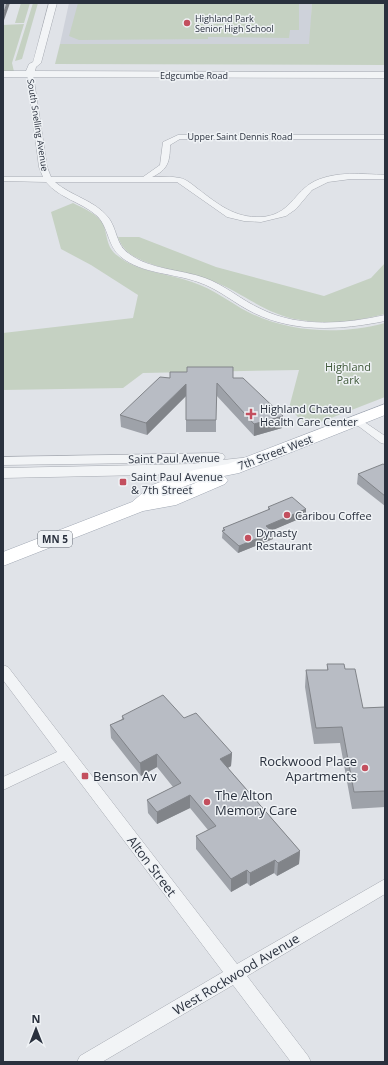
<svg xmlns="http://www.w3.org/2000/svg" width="388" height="1065" font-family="'Open Sans',sans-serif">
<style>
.built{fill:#ced2da}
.green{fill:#c5d1c2}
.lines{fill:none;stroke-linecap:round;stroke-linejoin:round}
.minor-casing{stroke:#a6aab2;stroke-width:1}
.tertiary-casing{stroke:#a6aab2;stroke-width:1}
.primary-casing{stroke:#a0a7b3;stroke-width:1}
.minor{fill:#f2f4f6;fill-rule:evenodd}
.tertiary{fill:#f2f4f6;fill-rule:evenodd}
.primary{fill:#fff;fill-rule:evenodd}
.wall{fill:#9ea2a9}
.shaded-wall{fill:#818489}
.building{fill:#b8bcc4;stroke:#818489}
.poi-dot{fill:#c34f5e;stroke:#eff2f5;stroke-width:1.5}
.labels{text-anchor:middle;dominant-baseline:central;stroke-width:3;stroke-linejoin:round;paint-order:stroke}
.far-poi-label{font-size:9px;fill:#2a313e;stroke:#eff2f5;text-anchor:start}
.far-street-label{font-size:9px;fill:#2a313e;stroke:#eff2f5}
.shield{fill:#eff2f5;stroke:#656b75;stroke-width:1}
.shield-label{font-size:10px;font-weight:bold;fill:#2a313e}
.park-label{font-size:11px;fill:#3e5838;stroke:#eff2f5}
.poi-label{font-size:11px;fill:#2a313e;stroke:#eff2f5;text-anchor:start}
.street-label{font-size:11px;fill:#2a313e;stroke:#eff2f5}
.near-poi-label{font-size:13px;fill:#2a313e;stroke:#eff2f5;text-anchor:start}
.near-street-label{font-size:13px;fill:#2a313e;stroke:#eff2f5}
</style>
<rect width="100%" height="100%" fill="#e0e3e8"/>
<path class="built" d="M69,3H312L310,44H60Z"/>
<path class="green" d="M21,3H30L24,23H15Z
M33,3H38L22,59L15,61Z
M78,3H299V30H290L289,38L208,37V39L79,40L69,36Z
M312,3H385V65L55,64L60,44H309Z
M24,24L12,63L15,76H3V25Z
M73,203C83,208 98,214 103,224C108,236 106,248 118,256C139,273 168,273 192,282C214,289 229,302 248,312C290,333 340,335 385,323V397L308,427L289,408L299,370L143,373L123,388L3,390V333L133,318L138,295L91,265L61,249L51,212Z
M118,237H139L216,267L324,296L371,278L385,263V314C357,321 330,325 301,320C265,315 243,292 210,280C186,271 158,270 135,257C126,252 121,246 118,237Z"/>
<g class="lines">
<g class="minor-casing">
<path id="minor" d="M30,72L33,74L47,167L51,177H143L160,165L163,142L178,135H385V139H180L170,145C170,161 168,170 152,177C161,177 171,176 180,178C186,179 193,185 198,189C218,204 234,218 261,217C291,215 293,192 315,181C337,171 362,174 385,175V179H351L328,182L312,190L296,209L286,216L261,222L244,221L227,217L177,182H55C71,196 94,200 108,217C117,228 116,245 128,253C150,270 180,269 205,278C225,285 241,300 261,309C300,328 344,324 385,315V321C341,330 295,333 254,313C235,304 219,289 198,282C173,273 142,274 121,257C107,246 109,226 96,215C81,202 59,198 46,182L3,181V177H43L39,167L27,74Z
M357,417L385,436V444L381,443L353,422L352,420Z
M3,665L8,667L237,964L385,879V894L247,976L308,1056L311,1062H291L233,985L102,1062H77L80,1056L223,972L64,761L3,790V777L57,752L3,680Z"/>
</g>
<g class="tertiary-casing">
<path id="tertiary" d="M49,3H57L41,63L36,67L35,71L385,72V78L3,77V71H26L29,64L33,62Z
M218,453L223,454L225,457L223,460L250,457L255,458L257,461L255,464L250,465L191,474L3,478V468L191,464L213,462L3,465V457Z"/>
</g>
<g class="primary-casing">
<path id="primary" d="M385,404V415L239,473L224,476L228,480L225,484L176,505L143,511L3,566V552L132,502L152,485L194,470L228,464ZM200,481L164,496H162L166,493Z"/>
</g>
<use href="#minor" class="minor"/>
<use href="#tertiary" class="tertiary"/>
<use href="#primary" class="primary"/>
</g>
<path class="wall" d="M233,378L283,416L282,428L254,436L216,395V432H186V396L147,435L121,427L120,415Z
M385,465V506L357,484L358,474Z
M268,507L306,509V516L272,530L273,532V539L238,553L222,538L223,528L268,510Z
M327,664L345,669L363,708L385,707V807L352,809L340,743L314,744L305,687L306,670H327Z
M122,716L184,718L232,753L231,766L228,768L300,851L299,864L277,876L274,873L250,886L247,883L231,892L196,849V836L208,830L190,808L157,824L148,813L147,800L173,787L157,767L141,776L111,738L110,725L122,719Z"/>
<path class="shaded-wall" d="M7,3H10L3,23V15Z
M186,384L187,395L147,435L146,423Z
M283,416L282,428L254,436V424Z
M306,509V516L266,533V526Z
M273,532V539L238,553L239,546Z
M232,753L231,766L220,772V759Z
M157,754V767L141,776L140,763Z
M190,795V808L157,824V812Z
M300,851L299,864L277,876L278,863Z
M275,860L274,873L250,886V873Z
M247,870V883L231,892V879Z"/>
<path class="building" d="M3,3H7L3,15Z
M187,367H233V378H243L283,416L254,424L217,383L216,420H186V384L146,423L120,415L160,377L170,378V372H187Z
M383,464L385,465V496L358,474Z
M292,497L306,509L266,526L273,532L239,546L222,531L225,530L223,528L270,509L268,507Z
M327,664H344L345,669H355L363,708L385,707V791L354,792L342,727L316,728L306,670H328Z
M163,695L184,718L196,713L232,753L220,759L300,851L278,863L275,860L250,873L247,870L231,879L196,836L216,826L190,795L157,812L147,800L181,783L157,754L140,763L110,725L124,719L122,716Z"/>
<g class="poi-dot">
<circle cx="187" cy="23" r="4"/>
<path d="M249 408h4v4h4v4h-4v4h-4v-4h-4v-4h4z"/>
<rect x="119" y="478" width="8" height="8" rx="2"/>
<circle cx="287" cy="515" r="4"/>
<circle cx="248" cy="538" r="4"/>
<circle cx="365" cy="768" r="4"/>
<rect x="81" y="772" width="8" height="8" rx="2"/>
<circle cx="207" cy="802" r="4"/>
</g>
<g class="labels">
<g class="far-poi-label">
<text x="195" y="18">Highland Park<tspan x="195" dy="10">Senior High School</tspan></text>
</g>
<g class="far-street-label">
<text x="194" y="75">Edgcumbe Road</text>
<text transform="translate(38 125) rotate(81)">South Snelling Avenue</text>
<text x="240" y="136">Upper Saint Dennis Road</text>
</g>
<rect class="shield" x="38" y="531" width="34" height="16" rx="3"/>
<g class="shield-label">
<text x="55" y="539">MN 5</text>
</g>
<g class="park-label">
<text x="348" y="366">Highland<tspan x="348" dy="13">Park</tspan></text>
</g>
<g class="poi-label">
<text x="260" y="408">Highland Chateau<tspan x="260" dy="13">Health Care Center</tspan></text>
<text x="131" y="476">Saint Paul Avenue<tspan x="131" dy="13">&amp; 7th Street</tspan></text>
<text x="295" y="515">Caribou Coffee</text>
<text x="256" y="532">Dynasty<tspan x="256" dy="13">Restaurant</tspan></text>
</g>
<g class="street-label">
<text transform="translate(275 452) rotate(-21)">7th Street West</text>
<text transform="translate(174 458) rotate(-1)">Saint Paul Avenue</text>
</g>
<g class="near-poi-label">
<text x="357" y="761" text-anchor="end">Rockwood Place<tspan x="357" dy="15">Apartments</tspan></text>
<text x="93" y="776">Benson Av</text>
<text x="215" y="795">The Alton<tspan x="215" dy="15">Memory Care</tspan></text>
</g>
<g class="near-street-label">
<text transform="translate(152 866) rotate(53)">Alton Street</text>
<text transform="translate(236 974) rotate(-31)">West Rockwood Avenue</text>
</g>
</g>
<rect width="388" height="1065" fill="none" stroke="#2a313e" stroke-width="8"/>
<g transform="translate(36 1029)" stroke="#eff2f5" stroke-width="3" paint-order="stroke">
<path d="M0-3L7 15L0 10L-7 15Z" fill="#2a313e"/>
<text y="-6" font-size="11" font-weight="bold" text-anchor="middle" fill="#2a313e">N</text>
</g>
</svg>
